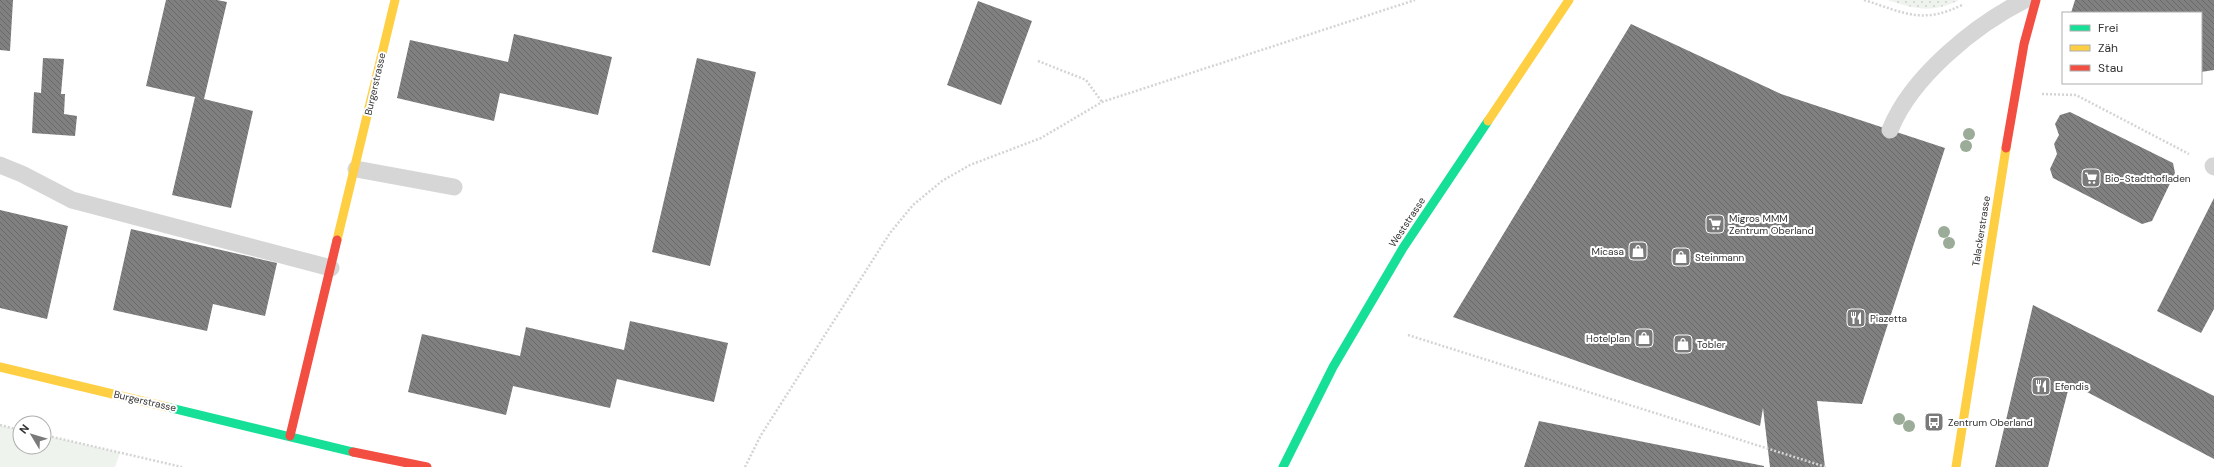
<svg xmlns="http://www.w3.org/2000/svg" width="2214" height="467" font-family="'DM Sans',sans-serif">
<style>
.grass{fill:url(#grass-dots)}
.pitch{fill:#eef3ed}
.building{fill:url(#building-back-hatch)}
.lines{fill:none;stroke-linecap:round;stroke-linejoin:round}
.path{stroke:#d4d4d4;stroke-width:2.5;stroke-dasharray:2 2;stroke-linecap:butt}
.lane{stroke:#d6d6d6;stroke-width:17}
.fast{stroke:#16e098;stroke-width:9}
.slow{stroke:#ffcf43;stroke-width:9}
.jam{stroke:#f24e42;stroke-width:9}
.tree{fill:#9bac98}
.labels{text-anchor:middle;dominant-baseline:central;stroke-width:4;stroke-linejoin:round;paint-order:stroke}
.street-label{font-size:10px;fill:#323232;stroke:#fff}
.poi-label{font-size:10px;fill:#323232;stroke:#fff;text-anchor:start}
</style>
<defs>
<pattern id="grass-dots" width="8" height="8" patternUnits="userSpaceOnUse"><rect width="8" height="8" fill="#eef3ed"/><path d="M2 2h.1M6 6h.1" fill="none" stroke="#cdd1cc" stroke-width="1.8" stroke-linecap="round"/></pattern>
<pattern id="building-back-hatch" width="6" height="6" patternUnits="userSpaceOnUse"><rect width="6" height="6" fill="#808080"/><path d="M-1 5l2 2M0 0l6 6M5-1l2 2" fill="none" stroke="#696969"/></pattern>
</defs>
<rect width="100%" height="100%" fill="#fff"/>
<path class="grass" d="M1887,0H1959C1931,14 1916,9 1887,0Z"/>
<path class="pitch" d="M0,425L20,430V447H44V435L120,453L115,467H0Z"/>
<path class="building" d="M0,0H13L10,51L0,50Z
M166,0H217L227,2L204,99L253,111L231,208L172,195L195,97L146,86Z
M2075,0H2214V70L2201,72V13H2071Z
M978,1L1032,21L1001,105L947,85Z
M1631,24L1781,94L1945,148L1862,404L1817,401L1825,467H1770L1763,408L1760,426L1453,317Z
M514,34L612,57L598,115L500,93L494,121L397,98L410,40L508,62Z
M43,58L64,59L61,94H65L64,114L77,116L75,136L32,133L34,92L41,93Z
M697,58L756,72L710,266L652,252Z
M2070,112L2173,163L2175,173L2152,221L2142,224L2053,178L2050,169L2057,154L2054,144L2059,135L2055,124L2060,115Z
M2214,198V309L2201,333L2157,311Z
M0,210L68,226L47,319L0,308Z
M131,229L277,263L265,316L213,304L207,331L113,310Z
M2033,305L2214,396V459L2070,383L2048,467H1995Z
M630,321L728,343L714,402L617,379L610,408L513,386L506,415L408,392L422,334L520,356L526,327L624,350Z
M1539,421L1764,466V467H1524Z"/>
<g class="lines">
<path class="path" d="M1864,0C1905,13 1923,25 1964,4
M1038,61L1086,80L1102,102
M2042,94L2076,95L2189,154
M1408,335L1826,467
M0,425L20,430
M44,435L182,467
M745,467L761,435L890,233L913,205L942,181L970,165L1041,138L1102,102L1415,0"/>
<path class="lane" d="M1890,130C1911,77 1975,25 2025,0
M0,165L22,174L72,200L331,268
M2213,166L2214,167
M356,169L454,187"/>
<path class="fast" d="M167,407L353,452
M1283,467L1333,367L1403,248L1488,121"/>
<path class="slow" d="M1488,121L1569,0
M337,240L395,0
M0,367L167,407
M1956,467L2006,148"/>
<path class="jam" d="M2006,148L2024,44L2036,0
M290,436L337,240
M353,452L427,467"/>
</g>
<g class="tree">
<circle cx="1969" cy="134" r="6"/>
<circle cx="1966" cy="146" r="6"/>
<circle cx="1944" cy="232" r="6"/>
<circle cx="1949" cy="243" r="6"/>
<circle cx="1899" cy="419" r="6"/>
<circle cx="1909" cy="426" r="6"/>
</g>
<defs>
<g id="supermarket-square" transform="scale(1)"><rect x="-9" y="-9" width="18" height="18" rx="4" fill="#7a7a7a" stroke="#fff"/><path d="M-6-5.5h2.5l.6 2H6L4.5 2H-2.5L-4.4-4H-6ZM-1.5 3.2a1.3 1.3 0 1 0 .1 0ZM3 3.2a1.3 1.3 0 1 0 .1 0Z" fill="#fff"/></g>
<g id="shop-square" transform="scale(1)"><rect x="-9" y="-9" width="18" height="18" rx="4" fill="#7a7a7a" stroke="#fff"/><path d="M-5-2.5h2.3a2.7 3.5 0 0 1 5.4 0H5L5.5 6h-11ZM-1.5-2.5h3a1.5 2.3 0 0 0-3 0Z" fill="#fff"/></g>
<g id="restaurant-square" transform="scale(1)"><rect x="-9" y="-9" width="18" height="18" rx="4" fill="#7a7a7a" stroke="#fff"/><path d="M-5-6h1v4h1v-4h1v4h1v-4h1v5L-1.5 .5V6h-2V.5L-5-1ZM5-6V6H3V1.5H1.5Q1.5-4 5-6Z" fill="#fff"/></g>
<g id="bus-square" transform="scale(1)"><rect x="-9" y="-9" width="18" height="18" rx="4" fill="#7a7a7a" stroke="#fff"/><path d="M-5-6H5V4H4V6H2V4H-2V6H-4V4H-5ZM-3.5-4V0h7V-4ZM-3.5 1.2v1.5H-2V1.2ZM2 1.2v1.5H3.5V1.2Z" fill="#fff"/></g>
</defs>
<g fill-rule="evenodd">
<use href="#supermarket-square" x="2091" y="178"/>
<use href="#supermarket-square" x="1715" y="224"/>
<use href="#shop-square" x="1638" y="251"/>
<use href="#shop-square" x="1681" y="257"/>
<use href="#restaurant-square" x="1856" y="318"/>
<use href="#shop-square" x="1644" y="338"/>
<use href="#shop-square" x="1683" y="344"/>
<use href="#restaurant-square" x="2041" y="386"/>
<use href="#bus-square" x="1934" y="422"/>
</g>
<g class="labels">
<g class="street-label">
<text transform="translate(375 84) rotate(-77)">Burgerstrasse</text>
<text transform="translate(1407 222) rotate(-57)">Weststrasse</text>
<text transform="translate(1981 231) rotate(-81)">Talackerstrasse</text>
<text transform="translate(145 401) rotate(13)">Burgerstrasse</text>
</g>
<g class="poi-label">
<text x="2105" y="178">Bio-Stadthofladen</text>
<text x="1729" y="218">Migros MMM<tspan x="1729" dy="12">Zentrum Oberland</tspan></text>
<text x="1624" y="251" text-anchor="end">Micasa</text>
<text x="1695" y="257">Steinmann</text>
<text x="1870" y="318">Piazetta</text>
<text x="1630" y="338" text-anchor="end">Hotelplan</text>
<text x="1697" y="344">Tobler</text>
<text x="2055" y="386">Efendis</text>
<text x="1948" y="422">Zentrum Oberland</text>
</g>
</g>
<rect x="2062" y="12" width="140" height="72" fill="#ffffff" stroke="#adadad"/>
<rect x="2070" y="25" width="20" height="6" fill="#16e098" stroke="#adadad"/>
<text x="2098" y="32" font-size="12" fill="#323232">Frei</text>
<rect x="2070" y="45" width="20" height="6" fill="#ffcf43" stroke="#adadad"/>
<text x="2098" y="52" font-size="12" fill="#323232">Zäh</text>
<rect x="2070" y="65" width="20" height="6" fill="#f24e42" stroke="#adadad"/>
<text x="2098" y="72" font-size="12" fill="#323232">Stau</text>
<g transform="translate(32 435) rotate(308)"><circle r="19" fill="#ffffff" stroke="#adadad"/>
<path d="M0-3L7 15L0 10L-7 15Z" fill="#7a7a7a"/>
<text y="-6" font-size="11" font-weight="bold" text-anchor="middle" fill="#323232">N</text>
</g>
</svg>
